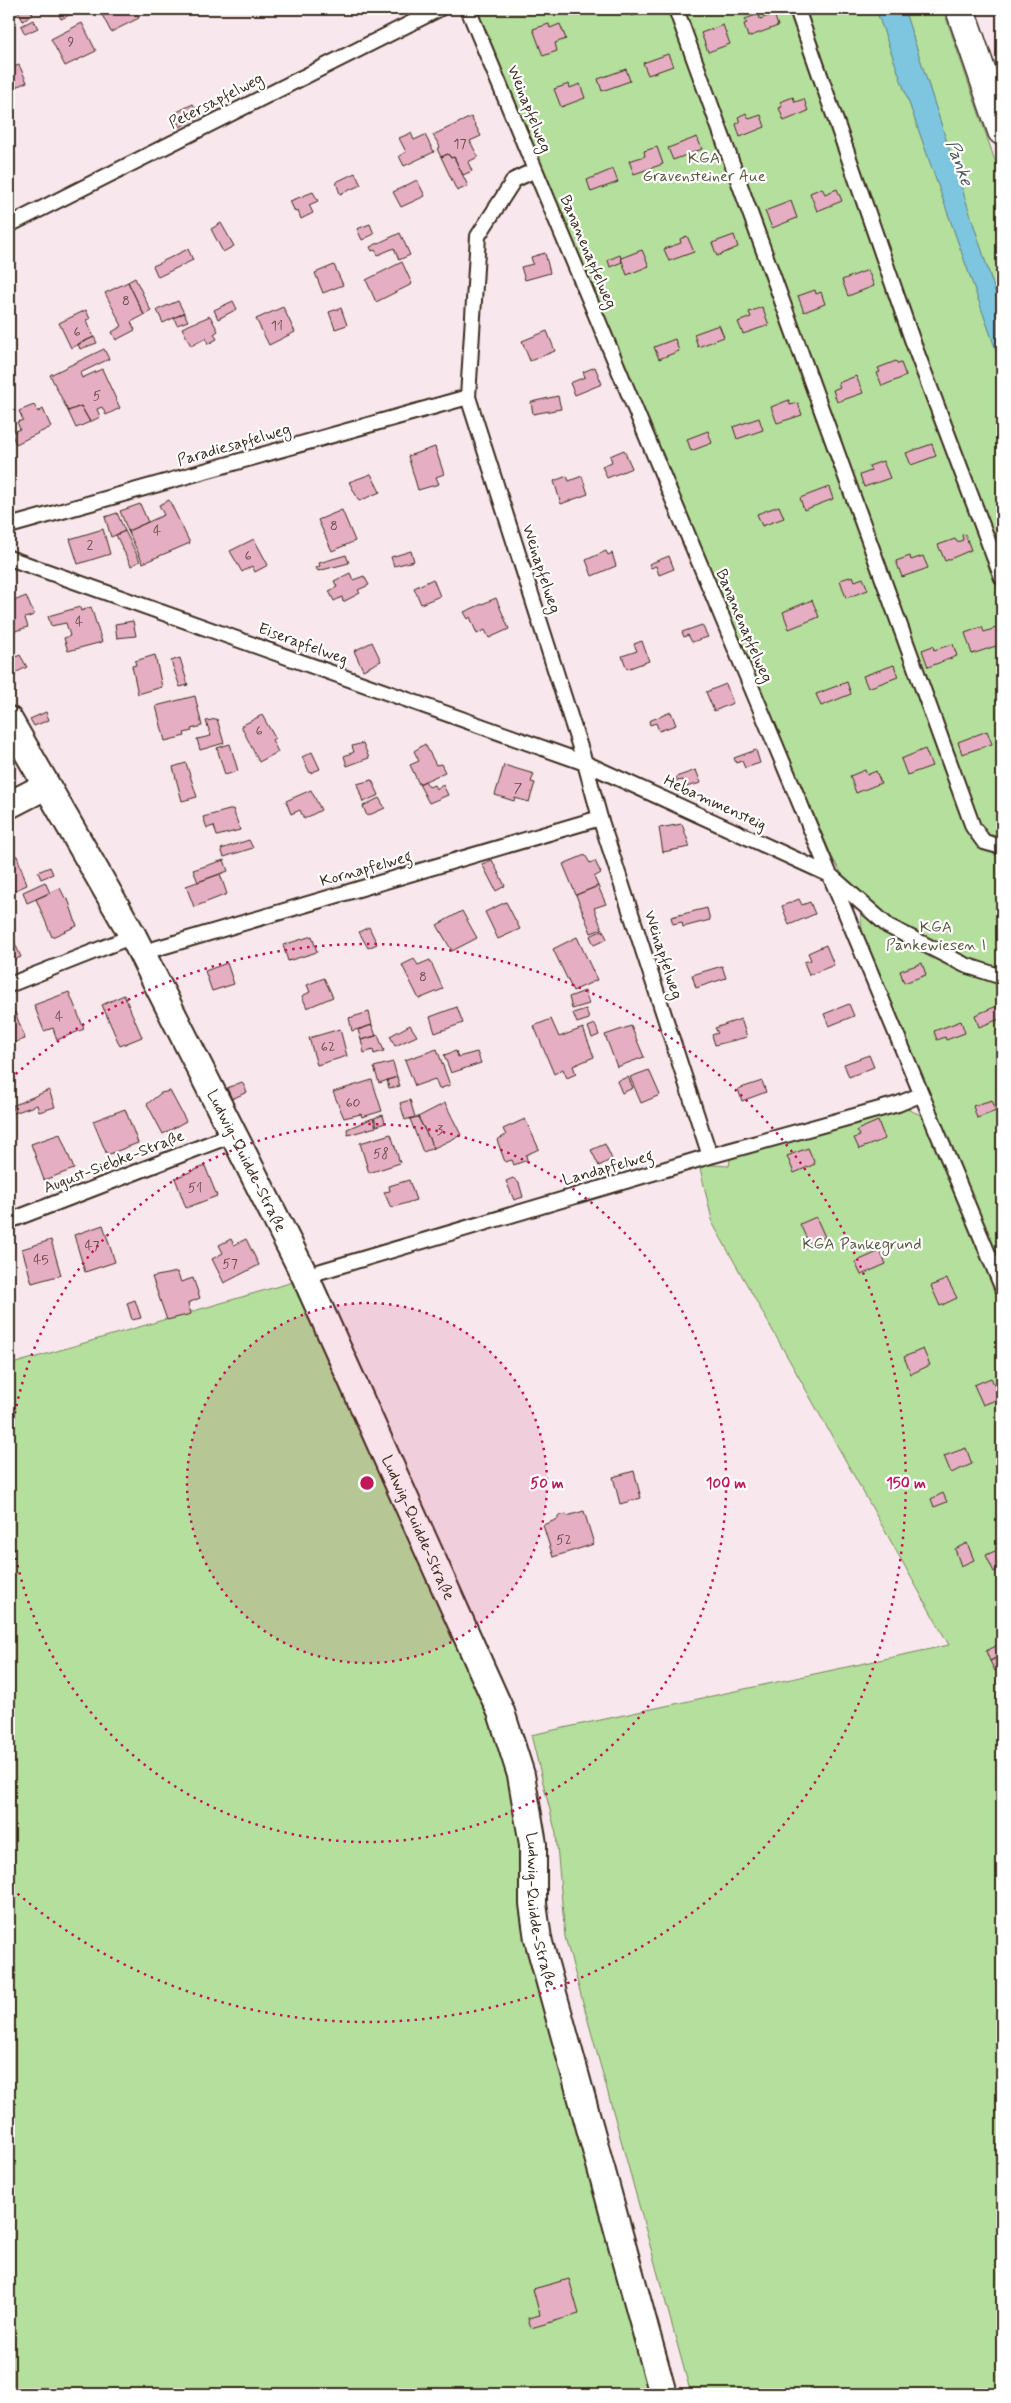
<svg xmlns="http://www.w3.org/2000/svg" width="1011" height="2403" font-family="Mynerve,sans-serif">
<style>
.green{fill:#b4df9c;stroke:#78845d}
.water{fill:#7ec6df;stroke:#638892}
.building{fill:#e6aec2;stroke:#3b2a1e}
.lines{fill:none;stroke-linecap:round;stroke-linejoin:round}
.lane-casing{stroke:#3b2a1e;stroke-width:18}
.street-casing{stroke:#3b2a1e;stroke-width:30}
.highway-casing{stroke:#3b2a1e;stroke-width:31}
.lane{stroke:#fff;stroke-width:14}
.street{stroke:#fff;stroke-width:26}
.highway{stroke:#fff;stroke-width:28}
.ring{fill:none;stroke:#c2185b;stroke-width:2.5;stroke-dasharray:2.5 5}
.labels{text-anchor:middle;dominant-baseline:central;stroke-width:4.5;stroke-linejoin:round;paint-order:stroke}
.number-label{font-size:14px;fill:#664b47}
.street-label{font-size:16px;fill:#3b2a1e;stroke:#fff}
.park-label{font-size:16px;fill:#59573e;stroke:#fff}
.water-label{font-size:18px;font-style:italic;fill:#4f5958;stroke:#fff}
.centre{fill:#c2185b;stroke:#fff;stroke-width:2.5}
.ring-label{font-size:15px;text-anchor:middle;font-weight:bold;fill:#c2185b;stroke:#fff;stroke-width:4.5;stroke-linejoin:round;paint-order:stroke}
</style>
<rect width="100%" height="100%" fill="#f8e7ed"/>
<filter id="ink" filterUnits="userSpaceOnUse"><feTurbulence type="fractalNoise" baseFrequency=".02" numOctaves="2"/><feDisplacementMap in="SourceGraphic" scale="10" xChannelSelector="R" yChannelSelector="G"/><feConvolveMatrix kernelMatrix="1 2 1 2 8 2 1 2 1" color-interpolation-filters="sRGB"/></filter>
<g filter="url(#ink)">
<path class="green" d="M469,9H876L1002,367V2394H691L565,1937L556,1834L531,1735L949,1645L713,1224L699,1164L729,1166L731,1155L898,1105L921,1115L925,1083L862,931L860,906L832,857Z
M904,9H943L1002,181V313Z
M293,1282L343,1378L422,1544L506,1761L519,1834L525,1939L650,2394H9V1365Z"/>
<path class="water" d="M876,9H904L1002,313V367Z"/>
<path class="building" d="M17,9H30L33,15L23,21Z
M72,9H82L61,19L59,15Z
M99,9H134L139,18L111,32Z
M629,9H651L632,16Z
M759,14L760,19L774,14L778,26L748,37L744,24L747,23L745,19Z
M33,20L38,28L25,34L21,26Z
M82,23L96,51L65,66L51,39Z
M549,24L550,28L560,24L566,39L555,43L557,51L543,56L533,29Z
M723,25L730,44L708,52L701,33Z
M668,54L673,66L648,75L643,63Z
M19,65L27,82L9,90V69Z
M626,69L630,81L602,91L598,79Z
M569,84L570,88L580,84L585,98L561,107L554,89Z
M793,97L795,102L804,99L808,111L784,121L779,108L782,107L780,102Z
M193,104L200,116L180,127L173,114Z
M746,113L749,119L761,115L765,127L740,137L736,124L740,122L738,117Z
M471,117L481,136L470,141L478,157L468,162L472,171L463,175L454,157L451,158L448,154L441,157L437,149L440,147L433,135Z
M411,133L414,140L425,135L434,152L404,166L399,156L406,152L399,138Z
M697,137L702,149L673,160L668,148Z
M657,147L663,164L634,174L629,161L645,156L644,151Z
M448,154L451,158L454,157L468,186L457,191L441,157Z
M613,169L618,182L591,192L587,180Z
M355,173L361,185L340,194L336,182Z
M417,180L425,196L401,207L393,192Z
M822,188L825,194L837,189L842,201L817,211L810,193Z
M313,192L318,201L309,205L313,213L301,219L298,211L295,212L290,201Z
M791,201L797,218L772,228L765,211Z
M221,223L234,246L223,252L211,229Z
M370,224L374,234L362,240L357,229Z
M400,233L410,255L399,260L394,248L378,255L375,250L372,251L370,247Z
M734,235L738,247L717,256L712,243Z
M687,236L694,252L669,261L664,249L681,243L680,239Z
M188,249L193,260L158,277L153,266Z
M642,250L649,266L627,275L621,258Z
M545,253L550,273L525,280L521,267L533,264L531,257Z
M620,255L622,262L610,267L608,260Z
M402,262L412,284L376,302L366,280Z
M334,265L343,285L323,293L315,273Z
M868,270L874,286L848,296L842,280Z
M135,278L151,311L144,315L128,282Z
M128,282L144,315L131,322L135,330L116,340L112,332L122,326L105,293Z
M815,290L816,294L821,292L825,304L804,312L798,296Z
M178,301L184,313L163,323L157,310Z
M233,301L237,309L218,319L214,310Z
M283,307L295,332L269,345L256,319Z
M762,307L769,325L743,334L738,322L751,317L749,312Z
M341,308L347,325L335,329L329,312Z
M86,310L90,319L86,320L94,337L71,348L59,323Z
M184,313L188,321L177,325L174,318Z
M210,316L218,331L214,334L217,339L208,344L206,338L191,346L182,328Z
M719,325L724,337L698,347L694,334Z
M547,331L555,351L530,361L522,341Z
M94,337L97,343L80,349L78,344Z
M675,339L679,351L659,359L654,347Z
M104,349L109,359L80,373L82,378L102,369L120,408L106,415L102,407L97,409L100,417L90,422L81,406L68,411L50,375Z
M896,361L898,364L901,363L906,376L882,386L877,373L880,372L878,368Z
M595,367L602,384L575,395L570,383L585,377L583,372Z
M856,376L863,393L837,402L833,390L840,387L838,383Z
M558,396L561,409L533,414L531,402Z
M789,400L790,405L798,403L802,415L777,423L771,407Z
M34,405L38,412L43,409L51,427L16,444L11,433L20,429L17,422L23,420L19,411Z
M81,406L90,422L76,428L68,411Z
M759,418L763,430L737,439L733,427Z
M708,431L712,443L691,451L687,439Z
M932,444L936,456L911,465L906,453Z
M435,447L444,474L436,477L439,484L418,490L408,456Z
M624,450L632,468L607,478L602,466L612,462L610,456Z
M883,461L890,478L864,487L860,475L871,471L869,466Z
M371,474L380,492L359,501L349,482Z
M567,476L569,481L582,476L588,494L561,504L554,481Z
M829,487L833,499L804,510L800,498Z
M169,500L190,543L143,563L128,531L164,515L159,505Z
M140,504L148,522L128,531L120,511Z
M779,506L784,518L762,526L757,514Z
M342,510L355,541L332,551L318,520Z
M117,513L125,531L111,537L105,517Z
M103,529L110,554L78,564L70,539Z
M125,531L140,561L131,566L116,535Z
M965,534L971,550L945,561L938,545L955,539L957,542L963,540L962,535Z
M254,539L268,565L255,572L252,566L242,572L230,551Z
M411,551L414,561L394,566L391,557Z
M606,551L608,555L612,553L616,566L592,576L586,560Z
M346,555L349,563L318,571L316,568L320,566L319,563Z
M669,556L674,569L659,575L656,566L651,568L649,564Z
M910,556L911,560L923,556L928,568L902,577L896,561Z
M350,573L353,580L364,576L369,585L358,590L360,593L343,602L342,597L334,601L329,591L337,587L334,581Z
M853,576L855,581L863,578L868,590L846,598L840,580Z
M433,579L440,596L421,604L414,588Z
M26,596L34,615L25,618L28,627L15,631L9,612V603Z
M496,598L509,629L489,638L485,630L477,634L470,617L468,619L464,612Z
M812,600L819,617L789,629L783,612Z
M80,607L81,611L91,607L102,642L68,651L64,638L70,636L66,623L51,626L48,616Z
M133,621L136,636L117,638L115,624Z
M702,625L708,637L692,642L688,635L684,637L682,632Z
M982,627L984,632L996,628L1002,644L972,654L965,633Z
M642,641L649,661L627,669L622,656L637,651L634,644Z
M372,642L381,661L363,670L354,651Z
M953,644L957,656L928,667L922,650L933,646L934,650Z
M12,650L16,657L20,655L27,667L9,676V652Z
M155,655L162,687L138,694L132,666L136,665L135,661Z
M180,658L188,685L180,687L171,661Z
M894,665L898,677L868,688L863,676Z
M847,682L851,694L821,706L816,694Z
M726,684L733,703L714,711L706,692Z
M195,696L202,726L191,729L192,731L184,733L185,736L165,741L156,706Z
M46,712L49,720L34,726L30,719Z
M671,712L676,725L659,731L656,723L650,725L649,721Z
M262,715L275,738L272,740L278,752L259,762L241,726Z
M217,719L224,743L200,750L197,739L211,736L206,721Z
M987,731L992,744L962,754L958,742Z
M363,743L369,758L347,766L344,756L354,752L352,746Z
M230,744L238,771L225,775L217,748Z
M425,744L436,765L441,764L445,772L419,784L410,765L419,761L414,751Z
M925,749L932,766L907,775L901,759Z
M756,750L760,763L745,768L742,761L736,763L734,758Z
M312,752L320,769L310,773L302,757Z
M186,763L197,797L182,801L173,767Z
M504,765L534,774L531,782L535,783L529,802L515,798L514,801L495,795Z
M696,770L701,783L686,787L683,780L677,781L676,777Z
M865,770L867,775L876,771L881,783L856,793L850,776Z
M372,780L379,795L363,802L357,784Z
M425,781L429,787L434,785L436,789L443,785L448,795L429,803L419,784Z
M311,790L321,810L304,819L300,810L291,814L286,801Z
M379,798L385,808L367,816L363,806Z
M233,809L240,830L217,836L214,826L207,828L203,817Z
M682,824L690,847L663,852L659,828Z
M249,840L253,848L224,857L221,849Z
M11,854L17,856L27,885L9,893V855Z
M585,855L590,863L595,861L601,873L594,877L598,886L576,895L563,864Z
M224,860L228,871L198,882L193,870Z
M492,860L505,886L496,891L482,864Z
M50,867L53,874L41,879L38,872Z
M220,874L227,894L194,907L186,886Z
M45,882L50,893L27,903L23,892Z
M598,886L606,904L594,908L602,929L591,933L576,895Z
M60,888L66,900L68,899L77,926L52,937L36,899Z
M799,899L802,905L810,902L815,914L789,925L782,906Z
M506,902L520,929L498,939L485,912Z
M707,908L710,920L683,927L682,922L673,924L671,917Z
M462,911L477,938L452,951L437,925Z
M369,927L377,944L368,948L359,932Z
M9,930L21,957L9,962Z
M603,930L607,939L594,945L590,936Z
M312,936L317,952L288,961L283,945Z
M577,937L597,980L573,991L553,949Z
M826,945L834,965L809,975L804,962L811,960L808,953Z
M414,959L418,965L430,960L443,989L419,999L402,965Z
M227,963L234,984L212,991L205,971Z
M922,963L926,975L904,983L900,971Z
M722,966L726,978L696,988L692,975Z
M324,978L333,997L307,1008L302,996L310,992L307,985Z
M585,991L589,1004L572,1009L569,997Z
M69,992L84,1029L57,1040L53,1028L44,1031L34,1005Z
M124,995L142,1037L120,1046L102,1005Z
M849,1004L854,1016L829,1026L824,1014Z
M1002,1004V1018L979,1027L975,1015Z
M457,1007L463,1023L435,1033L430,1017Z
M586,1009L589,1019L577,1023L573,1013Z
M15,1012L25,1039L9,1044V1014Z
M369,1012L372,1025L352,1031L349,1018Z
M551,1019L559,1037L583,1028L594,1057L573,1066L576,1074L567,1078L563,1069L554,1074L534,1026Z
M741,1019L747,1037L715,1045L712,1035L718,1033L715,1028Z
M961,1021L965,1033L946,1040L945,1037L937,1040L934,1031Z
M595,1024L599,1035L592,1038L588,1027Z
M372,1025L376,1036L361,1040L358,1030Z
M410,1025L417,1036L395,1046L390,1036Z
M631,1026L644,1057L617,1067L605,1035Z
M340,1029L347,1056L317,1065L309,1038Z
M378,1035L384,1051L374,1054L373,1050L364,1053L361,1040Z
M437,1049L450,1085L439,1089L435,1079L415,1086L405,1060Z
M456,1051L458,1057L477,1052L481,1063L451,1073L444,1055Z
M869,1055L874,1067L849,1077L844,1064Z
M393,1062L397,1077L379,1083L374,1067Z
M649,1070L660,1095L641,1103L630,1077Z
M397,1077L400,1086L389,1088L387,1080Z
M628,1077L633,1088L622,1093L617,1081Z
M372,1080L382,1111L362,1117L361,1114L344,1118L333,1092Z
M762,1081L766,1092L742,1101L738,1089Z
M242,1082L247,1092L232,1099L227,1088Z
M49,1090L55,1107L39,1112L37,1105L14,1113L12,1106Z
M170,1091L186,1121L163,1134L147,1104L161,1093Z
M410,1100L415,1117L405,1120L400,1103Z
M992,1100L996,1111L977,1118L973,1106Z
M445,1103L461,1135L434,1148L418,1117Z
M125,1109L138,1143L107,1155L93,1121Z
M383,1115L385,1123L377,1126L374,1118Z
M418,1117L434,1148L423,1152L410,1119Z
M373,1118L376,1127L348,1135L347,1129Z
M525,1119L539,1149L526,1155L527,1160L514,1165L512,1160L505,1162L497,1140L506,1135L503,1129Z
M878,1121L885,1139L859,1149L854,1138L860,1136L857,1130Z
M60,1134L74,1169L44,1180L31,1144Z
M391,1134L400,1163L369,1173L360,1143Z
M605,1144L612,1159L599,1166L591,1150Z
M808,1148L815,1164L794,1173L787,1156Z
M205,1166L217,1196L186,1208L175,1178Z
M513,1178L519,1183L523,1197L514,1200L506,1181Z
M409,1180L416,1200L391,1208L384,1192L390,1191L389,1186Z
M816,1217L825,1237L809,1244L800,1224Z
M103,1225L115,1262L85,1272L74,1235Z
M231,1239L234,1245L246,1239L259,1265L224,1283L212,1259L223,1253L219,1245Z
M51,1240L61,1275L32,1283L22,1249Z
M880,1251L886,1264L861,1275L855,1262Z
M177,1272L181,1282L193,1278L200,1298L188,1303L191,1314L167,1320L152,1277Z
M947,1279L957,1298L940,1306L931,1286Z
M135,1300L141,1318L132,1320L127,1303Z
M923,1349L930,1365L911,1374L904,1357Z
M991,1378L1001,1398L983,1405L974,1385Z
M966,1448L972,1464L951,1473L944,1456Z
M634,1471L641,1498L620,1504L613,1477Z
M943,1493L947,1502L934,1507L931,1499Z
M584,1511L594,1544L553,1557L543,1525L558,1519V1516L566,1514L567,1516Z
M967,1543L974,1560L961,1566L955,1549Z
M1002,1548V1568L994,1572L986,1555Z
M1002,1643V1655L990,1661L986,1651Z
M1002,1655V1667L995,1671L990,1661Z
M569,2279L579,2314L531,2328L528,2318L540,2315L533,2289Z"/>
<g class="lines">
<g class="lane-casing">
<path id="lane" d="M468,9L1002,1287
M676,9L973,827L984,842L1002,847
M797,9L915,348L1002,578
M535,170L514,180L478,236L468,397L585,763L600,818L710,1156
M9,225L439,9
M9,526L468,397
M9,558L585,763L830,875L888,926L965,965L1002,977
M141,953L600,818
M9,985L133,936
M9,1221L232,1135
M305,1276L710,1156L898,1104L920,1095"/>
</g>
<g class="street-casing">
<g id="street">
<path id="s1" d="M9,720L133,936L305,1276L501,1712L521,1775L533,1844V1904L538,1939L663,2394"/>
<path d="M9,805L46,786"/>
</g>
</g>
<g class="highway-casing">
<path id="highway" d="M960,9L1002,131"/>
</g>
<use href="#lane" class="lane"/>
<use href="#street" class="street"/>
<use href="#highway" class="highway"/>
</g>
</g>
<circle cx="367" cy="1483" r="180" fill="#c2185b" fill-opacity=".12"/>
<g class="ring">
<circle cx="367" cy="1483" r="180"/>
<path d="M9 1458A359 359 0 1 1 9 1508"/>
<path d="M10 1079A539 539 0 1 1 10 1887"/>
</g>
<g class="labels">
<g class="number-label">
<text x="71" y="42">9</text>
<text x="460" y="144">17</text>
<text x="126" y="301">8</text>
<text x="277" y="326">11</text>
<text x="77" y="332">6</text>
<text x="97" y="396">5</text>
<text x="334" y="526">8</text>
<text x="157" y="531">4</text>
<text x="90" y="545">2</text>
<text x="248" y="556">6</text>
<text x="79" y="622">4</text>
<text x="259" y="731">6</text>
<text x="518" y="788">7</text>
<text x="423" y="977">8</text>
<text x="59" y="1017">4</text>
<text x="328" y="1047">62</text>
<text x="353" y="1103">60</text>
<text x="440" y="1130">3</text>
<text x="381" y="1154">58</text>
<text x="195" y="1188">51</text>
<text x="92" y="1246">47</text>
<text x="41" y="1260">45</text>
<text x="230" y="1264">57</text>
<text x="564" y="1540">52</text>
</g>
<g class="street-label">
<text transform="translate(216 101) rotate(-27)">Petersapfelweg</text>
<text transform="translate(529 109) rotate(68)">Weinapfelweg</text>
<text transform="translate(588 252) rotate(67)">Bananenapfelweg</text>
<text transform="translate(234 445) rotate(-16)">Paradiesapfelweg</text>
<text transform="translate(541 569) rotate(72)">Weinapfelweg</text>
<text transform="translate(744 626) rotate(67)">Bananenapfelweg</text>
<text transform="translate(303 644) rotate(20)">Eiserapfelweg</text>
<text transform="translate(715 803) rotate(25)">Hebammensteig</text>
<text transform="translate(366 869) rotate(-16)">Kornapfelweg</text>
<text transform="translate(663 955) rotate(72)">Weinapfelweg</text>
<text stroke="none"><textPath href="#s1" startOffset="501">Ludwig-Quidde-Straße</textPath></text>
<text transform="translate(114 1162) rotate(-21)">August-Siebke-Straße</text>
<text transform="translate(608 1168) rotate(-16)">Landapfelweg</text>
<text stroke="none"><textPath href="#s1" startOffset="906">Ludwig-Quidde-Straße</textPath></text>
<text stroke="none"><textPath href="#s1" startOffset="1311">Ludwig-Quidde-Straße</textPath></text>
</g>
<g class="park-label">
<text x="704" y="158">KGA<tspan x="704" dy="18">Gravensteiner Aue</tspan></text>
<text x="936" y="927">KGA<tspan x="936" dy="18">Pankewiesen I</tspan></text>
<text x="862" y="1244">KGA Pankegrund</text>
</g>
<g class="water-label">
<text transform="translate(959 163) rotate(70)">Panke</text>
</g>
</g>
<circle cx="367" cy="1483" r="8" class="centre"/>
<g class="ring-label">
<text x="547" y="1488">50 m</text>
<text x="726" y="1488">100 m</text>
<text x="906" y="1488">150 m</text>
</g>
<rect width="1011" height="2403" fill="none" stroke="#fff" stroke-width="30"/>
<rect x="15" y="15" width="981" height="2373" fill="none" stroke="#3b2a1e" stroke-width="2" filter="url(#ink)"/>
</svg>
